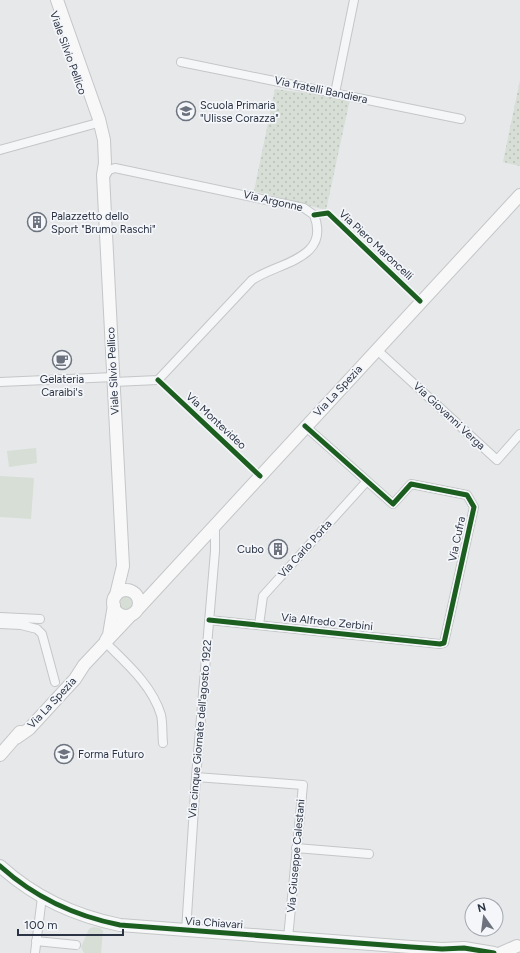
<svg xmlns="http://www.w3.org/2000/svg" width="520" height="953" font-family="Figtree,sans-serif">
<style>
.grass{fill:#d6ded6}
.park{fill:url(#park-dots)}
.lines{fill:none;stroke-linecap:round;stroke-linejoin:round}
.street-casing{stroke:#c4c6c8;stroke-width:10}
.secondary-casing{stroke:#c4c6c8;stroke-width:14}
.street{stroke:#f5f6f7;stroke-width:8}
.secondary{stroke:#f8f8f8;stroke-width:12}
.cycleway-casing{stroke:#f4f6f9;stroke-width:8}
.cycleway{stroke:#1b5e20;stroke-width:5}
.labels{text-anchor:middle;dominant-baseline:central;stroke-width:3.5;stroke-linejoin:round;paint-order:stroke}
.street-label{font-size:11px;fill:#2b3445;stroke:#f4f6f9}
.poi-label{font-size:11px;fill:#2b3445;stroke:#f4f6f9;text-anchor:start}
</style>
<defs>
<pattern id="park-dots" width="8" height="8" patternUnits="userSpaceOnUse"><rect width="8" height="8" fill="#d6ded6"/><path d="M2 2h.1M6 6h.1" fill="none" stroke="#b8bfb9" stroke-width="1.8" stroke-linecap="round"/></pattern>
</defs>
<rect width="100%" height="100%" fill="#e6e8ea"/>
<path class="grass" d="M36,448L37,463L9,467L7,451Z
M0,476L34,478L31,519L0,517Z
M119 603a7 7 0 1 1 14 0a7 7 0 1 1-14 0Z
M93,927L100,928L103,931L101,953H84L81,947L89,929Z"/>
<path class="park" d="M520,80V166L503,162Z
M275,89L350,99L326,210L254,191Z"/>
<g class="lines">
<g class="street-casing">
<path id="street" d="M181,62L461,119
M335,93L354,0
M0,150L94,124
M104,178L109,170L115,168L304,208L314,215C331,259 279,262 252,280L158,380L114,382
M376,349L497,460L520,434
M0,382L114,377
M0,617L40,619
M22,618L21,625L37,629L42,634L55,682
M209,620L440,644L444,643L474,507L467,495L411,484L393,504L305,426
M0,624L21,625
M259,625L263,596L367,481
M105,642C126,663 152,685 161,715C163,724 162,734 163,743
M196,777L303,785L288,938
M296,848L369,854
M186,931L196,777L215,551V526
M36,941L76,945
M35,953L42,897"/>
</g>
<g class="secondary-casing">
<path id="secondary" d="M57,0L99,119L104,140L105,163L103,175L123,566L116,595
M113 603a13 13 0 1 1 26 0a13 13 0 1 1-26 0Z
M135,612L520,195
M106,640L109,635L114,605
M16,738L29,729L75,679L84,665L132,614
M0,755L20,732
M0,866C34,897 75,916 120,925L411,947L442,949L464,948L494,953
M501,953L517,946"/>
</g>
<use href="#street" class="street"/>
<use href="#secondary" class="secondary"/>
<g class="cycleway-casing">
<path id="cycleway" d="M314,215L328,213L420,301
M158,380L260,476
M209,620L440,644L444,643L474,507L467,495L411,484L393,504L305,426
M0,866C34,897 75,916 120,925L411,947L442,949L464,948L494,953"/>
</g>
<use href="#cycleway" class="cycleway"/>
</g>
<defs>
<g id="school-ring" transform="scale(1)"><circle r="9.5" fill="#f4f6f9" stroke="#6c737f" stroke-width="1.5"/><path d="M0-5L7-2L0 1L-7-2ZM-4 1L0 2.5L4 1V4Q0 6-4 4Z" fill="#6c737f"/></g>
<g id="building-ring" transform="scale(1)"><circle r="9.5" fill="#f4f6f9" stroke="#6c737f" stroke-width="1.5"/><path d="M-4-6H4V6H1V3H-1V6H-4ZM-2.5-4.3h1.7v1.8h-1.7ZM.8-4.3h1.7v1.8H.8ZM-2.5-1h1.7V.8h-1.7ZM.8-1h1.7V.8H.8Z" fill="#6c737f"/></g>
<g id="cafe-ring" transform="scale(1)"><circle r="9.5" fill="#f4f6f9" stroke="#6c737f" stroke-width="1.5"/><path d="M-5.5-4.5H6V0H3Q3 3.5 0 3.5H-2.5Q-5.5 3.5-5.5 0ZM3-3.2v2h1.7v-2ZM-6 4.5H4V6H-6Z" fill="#6c737f"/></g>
</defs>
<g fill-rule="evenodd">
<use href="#school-ring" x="186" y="111"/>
<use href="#building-ring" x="37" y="222"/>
<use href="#cafe-ring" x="62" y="360"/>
<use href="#building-ring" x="278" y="549"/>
<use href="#school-ring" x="64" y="754"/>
</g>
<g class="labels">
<g class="street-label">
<text transform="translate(68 53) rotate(70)">Viale Silvio Pellico</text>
<text transform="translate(321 90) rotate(12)">Via fratelli Bandiera</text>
<text transform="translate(273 201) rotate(13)">Via Argonne</text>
<text transform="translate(376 245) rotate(43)">Via Piero Maroncelli</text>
<text transform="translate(113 371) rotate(-93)">Viale Silvio Pellico</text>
<text transform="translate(338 391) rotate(-47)">Via La Spezia</text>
<text transform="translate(449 416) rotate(43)">Via Giovanni Verga</text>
<text transform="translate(216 421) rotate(43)">Via Montevideo</text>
<text transform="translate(457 539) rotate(-78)">Via Cufra</text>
<text transform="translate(305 549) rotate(-48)">Via Carlo Porta</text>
<text transform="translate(327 622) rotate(6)">Via Alfredo Zerbini</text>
<text transform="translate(52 703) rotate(-47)">Via La Spezia</text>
<text transform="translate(200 729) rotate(-85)">Via cinque Giornate dell'agosto 1922</text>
<text transform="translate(296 856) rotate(-85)">Via Giuseppe Calestani</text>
<text transform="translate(214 923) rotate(4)">Via Chiavari</text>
</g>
<g class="poi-label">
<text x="200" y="105">Scuola Primaria<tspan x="200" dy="13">"Ulisse Corazza"</tspan></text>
<text x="51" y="216">Palazzetto dello<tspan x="51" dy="13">Sport "Brumo Raschi"</tspan></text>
<text x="62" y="379" text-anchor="middle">Gelateria<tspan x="62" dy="13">Caraibi's</tspan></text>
<text x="264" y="549" text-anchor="end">Cubo</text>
<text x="78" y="754">Forma Futuro</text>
</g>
</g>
<g transform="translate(484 917) rotate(346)"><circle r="19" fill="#f4f6f9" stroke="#a4a8b1"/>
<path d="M0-3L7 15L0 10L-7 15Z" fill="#6c737f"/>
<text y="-6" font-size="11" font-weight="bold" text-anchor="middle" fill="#2b3445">N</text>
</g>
<path d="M18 929v6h105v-6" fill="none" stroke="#2b3445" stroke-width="2"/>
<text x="24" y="929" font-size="12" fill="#2b3445" stroke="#f4f6f9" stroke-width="3" paint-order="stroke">100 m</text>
</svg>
